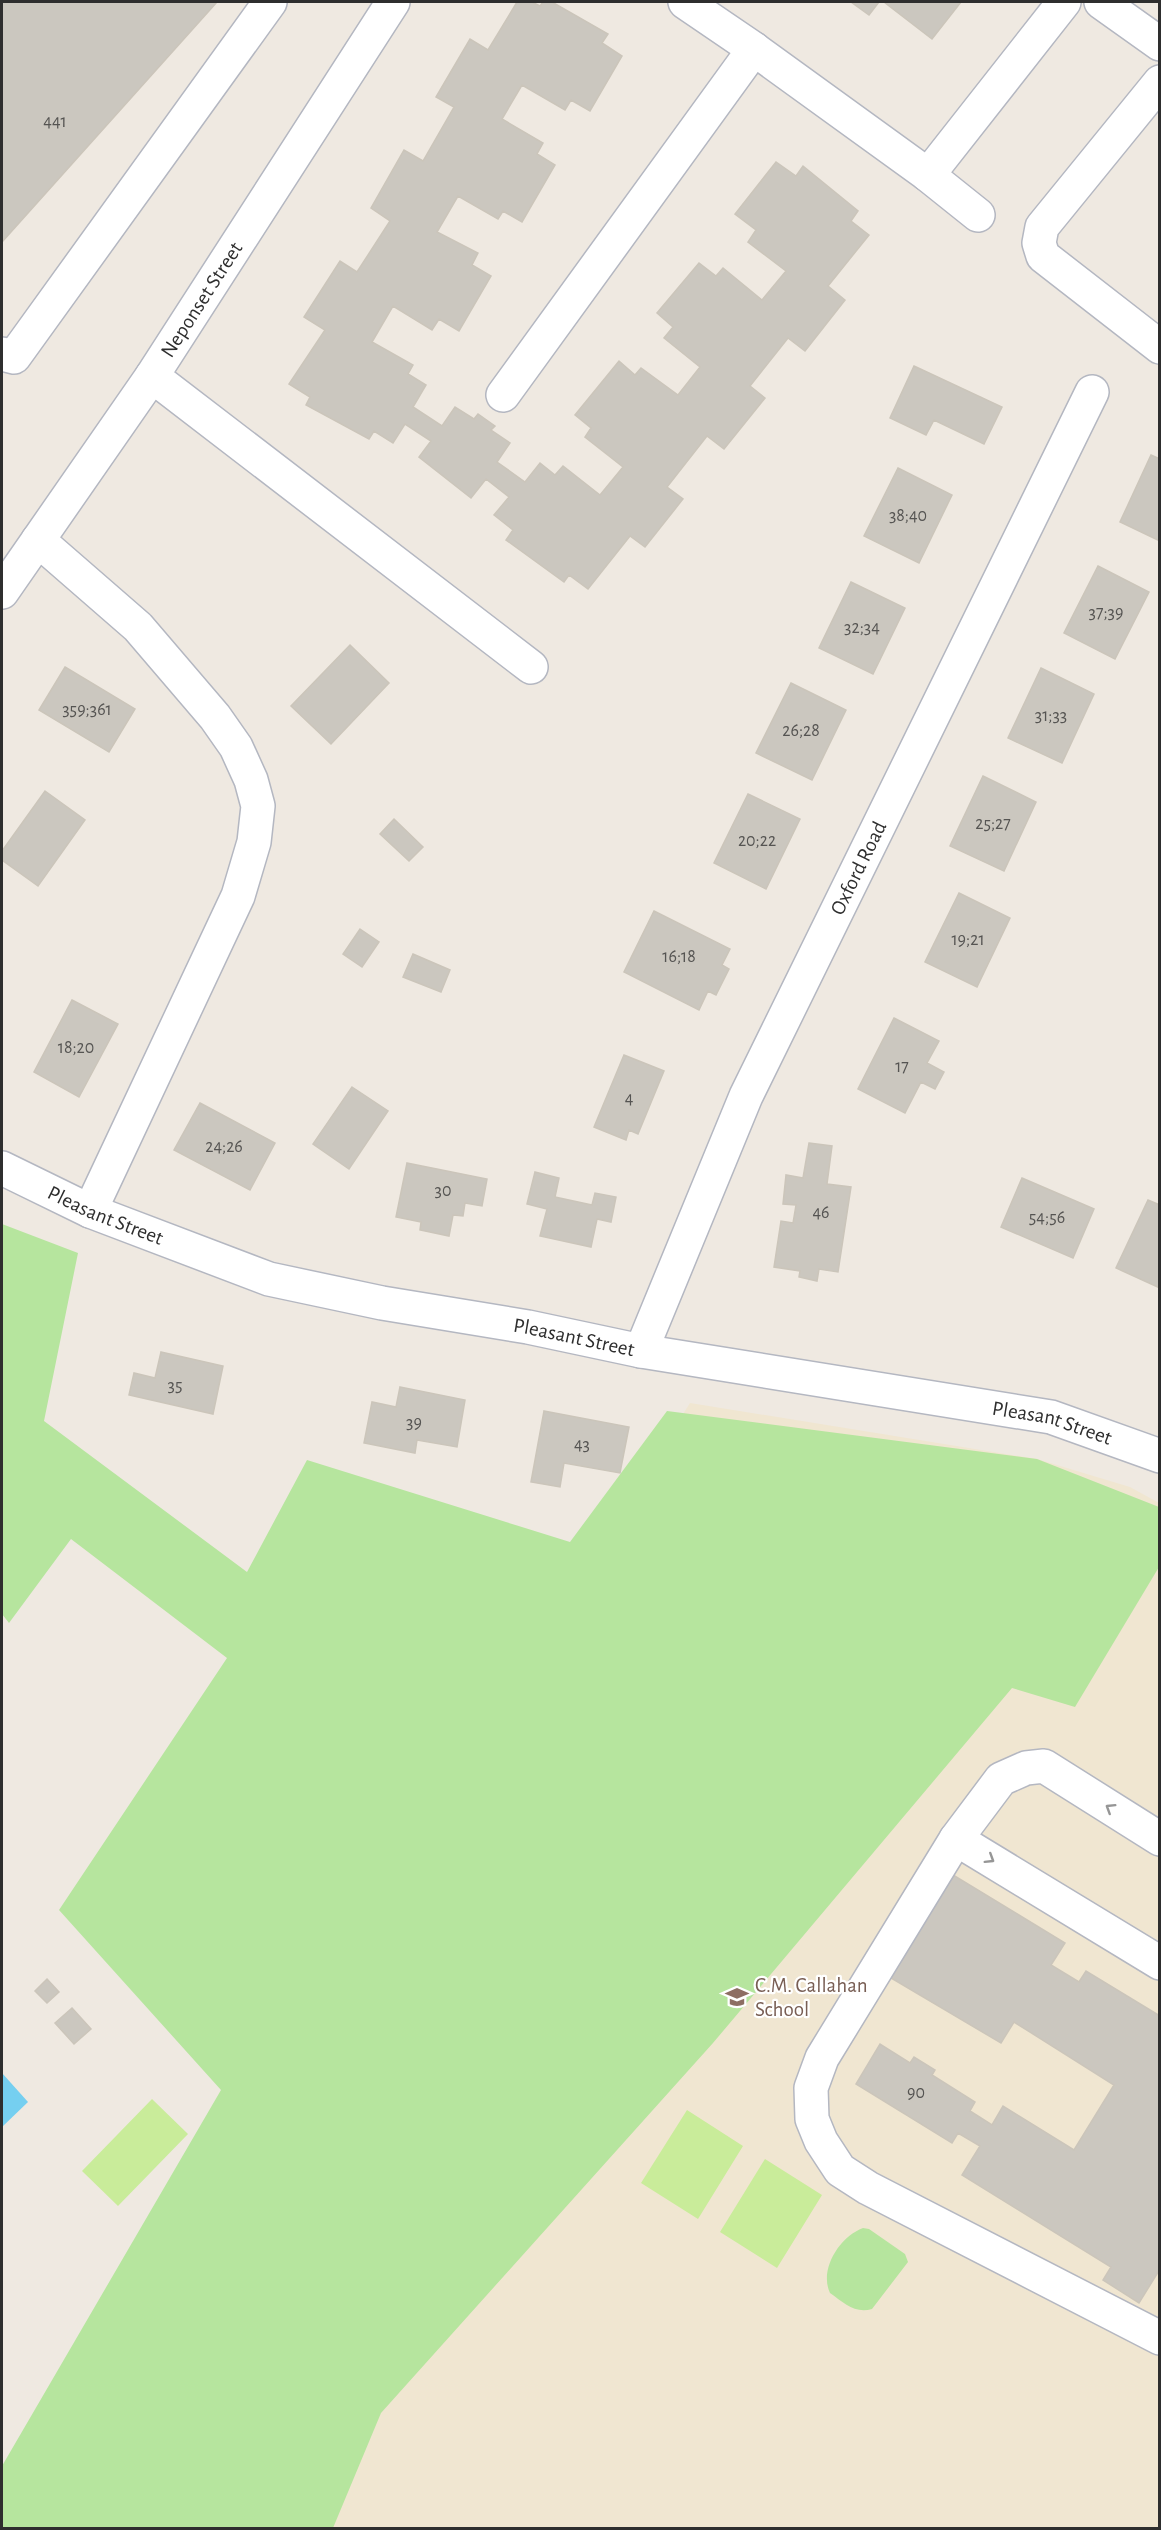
<svg xmlns="http://www.w3.org/2000/svg" width="1161" height="2530" font-family="'Alegreya Sans',sans-serif">
<style>
.education{fill:#f0e6d1}
.green{fill:#b6e59e}
.pitch{fill:#c9ec9a}
.water{fill:#75cff0}
.building{fill:#cbc7bf;stroke:#cbc5ba;stroke-width:1.5}
.lines{fill:none;stroke-linecap:round;stroke-linejoin:round}
.minor-casing{stroke:#b4b7c1;stroke-width:36}
.minor{stroke:#fff;stroke-width:33}
.oneway{stroke:#969696}
.labels{text-anchor:middle;dominant-baseline:central;stroke-width:4.5;stroke-linejoin:round;paint-order:stroke}
.number-label{font-size:18px;fill:#555452}
.street-label{font-size:21px;fill:#2e2e2e;stroke:#fff}
.education-label{font-size:21px;fill:#785e54;stroke:#fff;text-anchor:start}
</style>
<rect width="100%" height="100%" fill="#efe9e1"/>
<path class="education" d="M690,1403L1037,1459L1130,1487L1159,1503V2528H2V2492Z"/>
<path class="green" d="M2,1224L78,1253L44,1421L247,1572L307,1460L570,1542L667,1411L1037,1459L1159,1507V1567L1075,1707L1012,1688L713,2043L381,2413L333,2528H2V2466L221,2090L59,1910L227,1658L71,1539L9,1623L2,1614Z
M863,2228L869,2229L905,2254L908,2262L872,2309C855,2314 844,2303 830,2293C819,2270 839,2237 863,2228Z"/>
<path class="pitch" d="M152,2099L188,2134L118,2206L82,2171Z
M687,2110L743,2146L698,2219L641,2183Z
M765,2159L822,2195L777,2268L720,2232Z"/>
<path class="water" d="M2,2073L28,2102L2,2127Z"/>
<path class="building" d="M2,2H217L2,242Z
M517,2H532L540,6L543,2H552L608,34L602,43L622,56L590,111L571,100L565,110L522,85L502,119L543,143L537,154L555,165L522,222L503,211L498,219L458,196L437,232L478,253L472,265L491,276L459,331L439,319L432,330L393,306L372,342L413,365L408,374L426,385L413,407L442,426L455,407L474,419L478,414L495,426L491,430L510,443L497,462L525,482L540,463L555,475L563,466L600,495L623,467L585,437L591,428L575,415L619,361L635,375L641,368L678,395L700,367L664,338L673,327L657,313L699,263L716,276L723,268L762,300L786,271L748,242L756,230L735,214L776,162L796,176L803,166L858,211L851,221L869,235L828,286L845,300L805,351L788,338L750,386L765,398L724,449L707,436L667,487L683,499L645,547L630,536L588,589L569,575L564,582L506,540L513,530L494,515L509,497L486,479L471,498L419,457L431,441L405,424L393,443L374,431L369,439L306,405L310,397L289,384L325,330L304,317L340,261L357,272L390,221L371,208L404,150L423,161L454,107L436,97L470,39L488,50Z
M851,2H879L869,15Z
M884,2H961L932,39Z
M914,366L1002,407L984,444L934,420L926,435L890,418Z
M1151,455L1160,459V541L1120,522Z
M898,468L952,495L919,563L864,536Z
M1098,566L1149,592L1115,659L1064,633Z
M851,582L905,608L873,674L819,648Z
M350,645L389,683L331,744L291,706Z
M65,667L135,709L109,752L39,710Z
M1041,668L1094,694L1062,763L1008,738Z
M791,683L846,710L812,780L756,753Z
M983,776L1036,802L1004,871L950,846Z
M45,791L85,820L38,886L2,860V851Z
M748,794L800,819L766,889L714,863Z
M394,819L423,847L409,861L380,834Z
M959,893L1010,918L977,987L925,962Z
M654,911L730,949L722,965L729,969L716,995L708,991L699,1010L624,972Z
M360,929L379,942L362,967L343,954Z
M413,954L450,970L441,992L403,977Z
M72,1000L118,1024L79,1097L34,1072Z
M894,1018L939,1041L927,1063L944,1072L935,1089L921,1082L905,1113L858,1089Z
M624,1055L664,1071L638,1134L629,1130L626,1140L594,1127Z
M352,1087L388,1111L349,1169L313,1144Z
M200,1103L275,1143L250,1190L174,1150Z
M809,1143L832,1146L827,1184L851,1187L838,1272L819,1269L817,1281L799,1277L800,1271L774,1267L781,1221L793,1223L796,1205L783,1204L786,1175L803,1178Z
M407,1163L487,1179L482,1206L465,1203L463,1216L453,1215L449,1236L420,1230L421,1222L396,1217Z
M535,1172L559,1178L555,1197L592,1205L595,1193L616,1197L611,1222L597,1219L591,1247L540,1236L547,1209L527,1204Z
M1022,1178L1094,1209L1073,1258L1001,1227Z
M1148,1200L1160,1205V1288L1116,1268Z
M161,1352L223,1366L213,1414L129,1395L134,1373L155,1378Z
M400,1387L465,1400L457,1447L417,1440L415,1453L364,1443L372,1402L396,1407Z
M544,1411L629,1427L620,1473L564,1463L560,1487L531,1482Z
M953,1875L1065,1943L1051,1965L1079,1982L1086,1971L1160,2016V2269L1139,2303L1103,2280L1111,2267L962,2175L980,2146L958,2133L952,2143L856,2084L880,2044L910,2063L914,2057L935,2070L932,2075L975,2102L970,2111L992,2125L1003,2106L1074,2150L1114,2085L1014,2022L1001,2043L891,1978Z
M47,1979L59,1992L47,2003L35,1991Z
M72,2008L91,2029L74,2044L55,2023Z"/>
<g class="lines">
<g class="minor-casing">
<g id="minor">
<path d="M685,2L754,49"/>
<path d="M1101,2L1160,44"/>
<path d="M1160,82L1042,227L1039,243L1043,256L1160,347"/>
<path d="M978,215L928,175L1064,2"/>
<path d="M2,354L14,357L270,2"/>
<path d="M152,376L531,667"/>
<path d="M503,395L754,49L928,175"/>
<path d="M38,540L138,627L215,717L236,747L251,780L258,806L254,842L238,896L90,1211"/>
<path id="s1" d="M2,592L152,376L393,2"/>
<path id="s2" d="M2,1168L90,1211L269,1279L382,1303L528,1327L641,1351L1051,1417L1160,1456"/>
<path id="s3" d="M641,1351L746,1096L1092,392"/>
<path d="M956,1839L822,2058L811,2088L812,2119L821,2141L840,2170L868,2188L1160,2338"/>
<path d="M1160,1839L1044,1766L1026,1768L1001,1779L956,1839L1160,1963"/>
</g>
</g>
<use href="#minor" class="minor"/>
</g>
<defs><path id="oneway-chevron" d="M-2-3.5L2.5 0L-2 3.5" fill="none" stroke-width="1.6" stroke-linecap="round" stroke-linejoin="round" transform="scale(1.5)"/></defs>
<g class="oneway">
<use href="#oneway-chevron" transform="translate(1110 1808) rotate(-148)"/>
<use href="#oneway-chevron" transform="translate(990 1859) rotate(32)"/>
</g>
<defs>
<g id="school-bare" transform="scale(1.8)"><path d="M0-5L7-2L0 1L-7-2ZM-4 1L0 2.5L4 1V4Q0 6-4 4Z" fill="#8d6e63" stroke="#fff" stroke-width="2.5" paint-order="stroke"/></g>
</defs>
<g fill-rule="evenodd">
<use href="#school-bare" x="737" y="1997"/>
</g>
<g class="labels">
<g class="number-label">
<text x="55" y="122">441</text>
<text x="908" y="516">38;40</text>
<text x="1106" y="613">37;39</text>
<text x="862" y="628">32;34</text>
<text x="87" y="710">359;361</text>
<text x="1051" y="716">31;33</text>
<text x="801" y="731">26;28</text>
<text x="993" y="824">25;27</text>
<text x="757" y="841">20;22</text>
<text x="968" y="940">19;21</text>
<text x="679" y="957">16;18</text>
<text x="76" y="1048">18;20</text>
<text x="902" y="1067">17</text>
<text x="629" y="1099">4</text>
<text x="224" y="1147">24;26</text>
<text x="443" y="1191">30</text>
<text x="821" y="1213">46</text>
<text x="1047" y="1218">54;56</text>
<text x="175" y="1386">35</text>
<text x="414" y="1423">39</text>
<text x="582" y="1445">43</text>
<text x="916" y="2093">90</text>
</g>
<g class="street-label">
<text stroke="none"><textPath href="#s1" startOffset="354">Neponset Street</textPath></text>
<text stroke="none"><textPath href="#s3" startOffset="530">Oxford Road</textPath></text>
<text stroke="none"><textPath href="#s2" startOffset="114">Pleasant Street</textPath></text>
<text stroke="none"><textPath href="#s2" startOffset="600">Pleasant Street</textPath></text>
<text stroke="none"><textPath href="#s2" startOffset="1086">Pleasant Street</textPath></text>
</g>
<g class="education-label">
<text x="755" y="1985">C.M. Callahan<tspan x="755" dy="24">School</tspan></text>
</g>
</g>
<rect width="1161" height="2530" fill="none" stroke="#2e2e2e" stroke-width="6"/>
</svg>
